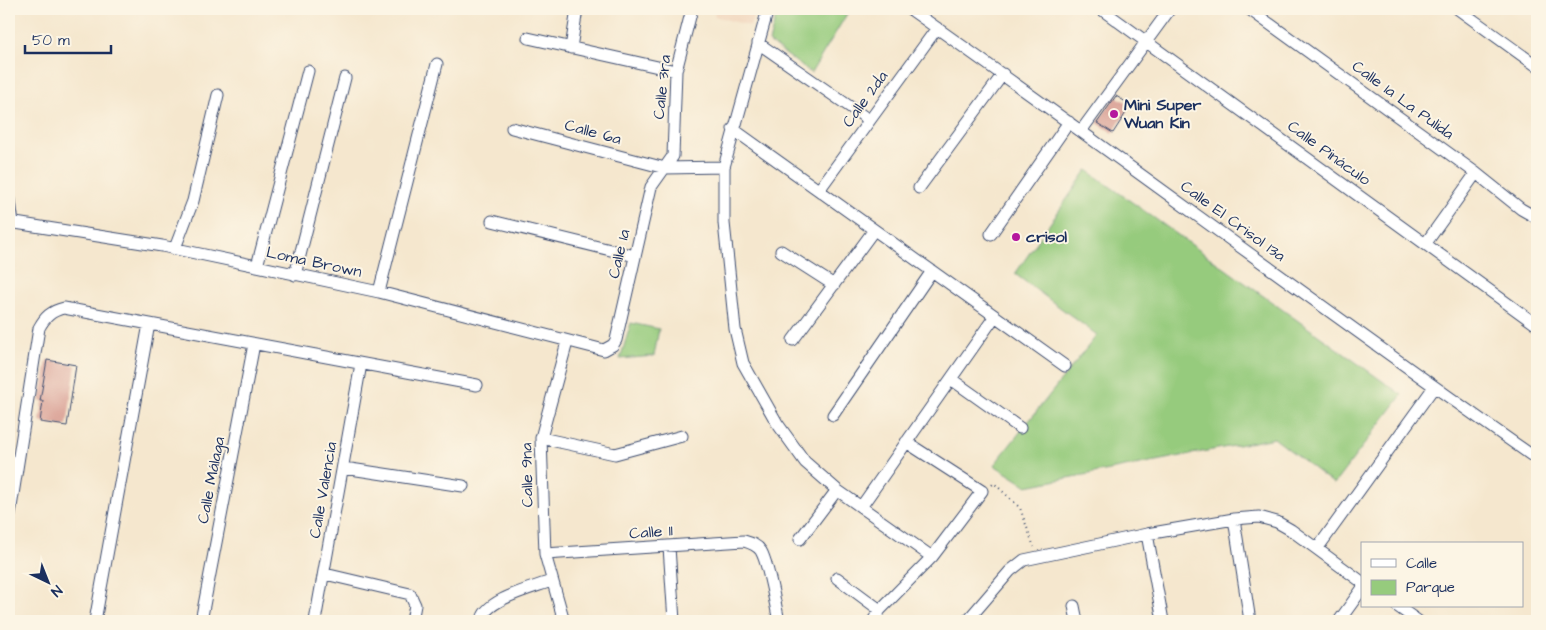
<svg xmlns="http://www.w3.org/2000/svg" width="1546" height="630" font-family="'Architects Daughter',sans-serif">
<style>
.built{fill:#f1d5bc}
.green{fill:#96cb7d;stroke:#587d6e}
.building{fill:#d79a8f}
.lines{fill:none;stroke-linecap:round;stroke-linejoin:round}
.minor-casing{stroke:#3c4b6f;stroke-width:13}
.path{stroke:#3c4b6f;stroke-width:2;stroke-dasharray:1 4;stroke-linecap:butt}
.minor{stroke:#fff;stroke-width:11}
.poi-dot{fill:#b5179e;stroke:#fcf5e5;stroke-width:2}
.labels{text-anchor:middle;dominant-baseline:central;stroke-width:4;stroke-linejoin:round;paint-order:stroke}
.street-label{font-size:16px;fill:#1b2f5e;stroke:#fcf5e5}
.poi-label{font-size:16px;font-weight:bold;fill:#1b2f5e;stroke:#fcf5e5;text-anchor:start}
</style>
<rect width="100%" height="100%" fill="#fcf5e5"/>
<filter id="ink" filterUnits="userSpaceOnUse"><feTurbulence type="fractalNoise" baseFrequency=".02" numOctaves="2"/><feDisplacementMap in="SourceGraphic" scale="10" xChannelSelector="R" yChannelSelector="G"/><feConvolveMatrix kernelMatrix="1 2 1 2 8 2 1 2 1" color-interpolation-filters="sRGB"/></filter>
<filter id="wash" filterUnits="userSpaceOnUse"><feTurbulence type="fractalNoise" baseFrequency=".0096" numOctaves="4" result="noise"/><feDisplacementMap in="SourceGraphic" scale="20" xChannelSelector="R" yChannelSelector="G"/><feGaussianBlur stdDeviation="1.12" result="paint"/><feColorMatrix in="noise" values="0 0 0 0 0 0 0 0 0 0 0 0 0 0 0 0 0 1.4 0 .05"/><feComposite in="paint" operator="in"/></filter>
<g filter="url(#wash)">
<rect width="100%" height="100%" fill="#f5e7ce"/>
<path class="built" d="M716,9H756L750,26L714,16Z"/>
<path class="green" d="M778,9H850L811,73L769,42Z
M1087,170L1402,395L1334,484L1274,438L1027,486L994,465L1097,335L1015,274Z
M631,323L659,329L654,356L620,359Z"/>
<g id="blocks">
<path class="building" d="M1116,96L1131,105L1113,133L1097,123Z
M47,360L76,365L67,426L40,422L43,401H40Z"/>
</g>
</g>
<g filter="url(#ink)">
<use href="#blocks" fill-opacity="0" stroke="#3c4b6f" stroke-width="1"/>
<g class="lines">
<g class="minor-casing">
<path id="minor" d="M768,9L724,167V223L730,280L735,329L743,363L777,423L805,462L837,490L932,557
M910,9C1120,157 1326,312 1537,459
M1101,9L1537,325
M1249,9L1476,173L1521,209L1537,218
M1458,9L1537,66
M528,38L676,71
M758,43L869,120
M571,48L577,9
M512,128L665,168L724,167
M733,129L1065,366
M1081,131L1170,9
M919,188L1003,74
M819,190L937,28
M9,194L13,223
M492,221L635,256
M9,222L162,246L379,292L604,350L613,345L616,340L651,187L673,156L676,71L692,9
M991,234L1069,122
M1426,243L1476,173
M175,248L193,201L218,95
M781,251L834,285
M257,266L308,71
M295,275L345,78
M379,292L437,64
M793,340L874,230
M951,379L1020,428
M833,415L932,271
M541,438L615,454L682,436
M344,468L463,486
M861,507L995,316
M1234,519L1250,621
M9,520L39,328C45,317 51,311 64,308L477,385
M1147,534L1163,621
M800,539L837,490
M669,547L674,621
M1317,549L1434,387
M545,554L744,541C751,543 757,545 761,551C769,565 775,604 779,621
M325,574L410,594L415,605L412,621
M837,578L880,610
M1074,606L1077,621
M1397,606L1418,621
M95,621L149,324
M201,621L254,344
M315,621L361,364
M482,621C483,600 533,588 551,581
M564,621L545,554L541,438L567,342
M873,621L880,610L932,557L982,491L906,442
M967,621L1010,571L1024,560L1147,534L1234,519L1259,517L1277,522L1291,530L1362,582
M1339,621L1362,589"/>
</g>
<path class="path" d="M992,485L994,483L1020,508L1034,547"/>
<use href="#minor" class="minor"/>
</g>
</g>
<g class="poi-dot">
<circle cx="1114" cy="114" r="5"/>
<circle cx="1016" cy="237" r="5"/>
</g>
<g class="labels">
<g class="street-label">
<text transform="translate(662 87) rotate(-84)">Calle 3ra</text>
<text transform="translate(865 99) rotate(-54)">Calle 2da</text>
<text transform="translate(1403 100) rotate(36)">Calle 1a La Pulida</text>
<text transform="translate(593 132) rotate(15)">Calle 6a</text>
<text transform="translate(1329 153) rotate(36)">Calle Pináculo</text>
<text transform="translate(1233 221) rotate(36)">Calle El Crisol 13a</text>
<text transform="translate(619 254) rotate(-77)">Calle 1a</text>
<text transform="translate(314 262) rotate(12)">Loma Brown</text>
<text transform="translate(527 475) rotate(-91)">Calle 9na</text>
<text transform="translate(211 480) rotate(-79)">Calle Málaga</text>
<text transform="translate(323 490) rotate(-80)">Calle Valencia</text>
<text transform="translate(651 532) rotate(-4)">Calle 11</text>
</g>
<g class="poi-label">
<text x="1124" y="105">Mini Super<tspan x="1124" dy="18">Wuan Kin</tspan></text>
<text x="1026" y="237">crisol</text>
</g>
</g>
<rect width="1546" height="630" fill="none" stroke="#fcf5e5" stroke-width="30"/>
<rect x="1361" y="542" width="162" height="65" fill="#fcf5e5" stroke="#a2a6af"/>
<rect x="1371" y="559" width="25" height="8" fill="#ffffff" stroke="#a2a6af"/>
<text x="1406" y="568" font-size="15" fill="#1b2f5e">Calle</text>
<rect x="1371" y="580" width="25" height="15" fill="#96cb7d" stroke="#a2a6af"/>
<text x="1406" y="592" font-size="15" fill="#1b2f5e">Parque</text>
<g transform="translate(48 582) rotate(137)" stroke="#fcf5e5" stroke-width="4" paint-order="stroke">
<path d="M0-4L9 19L0 12L-9 19Z" fill="#1b2f5e"/>
<text y="-8" font-size="14" font-weight="bold" text-anchor="middle" fill="#1b2f5e">N</text>
</g>
<path d="M25 45v8h86v-8" fill="none" stroke="#1b2f5e" stroke-width="2.5"/>
<text x="32" y="45" font-size="15" fill="#1b2f5e" stroke="#fcf5e5" stroke-width="4" paint-order="stroke">50 m</text>
</svg>
